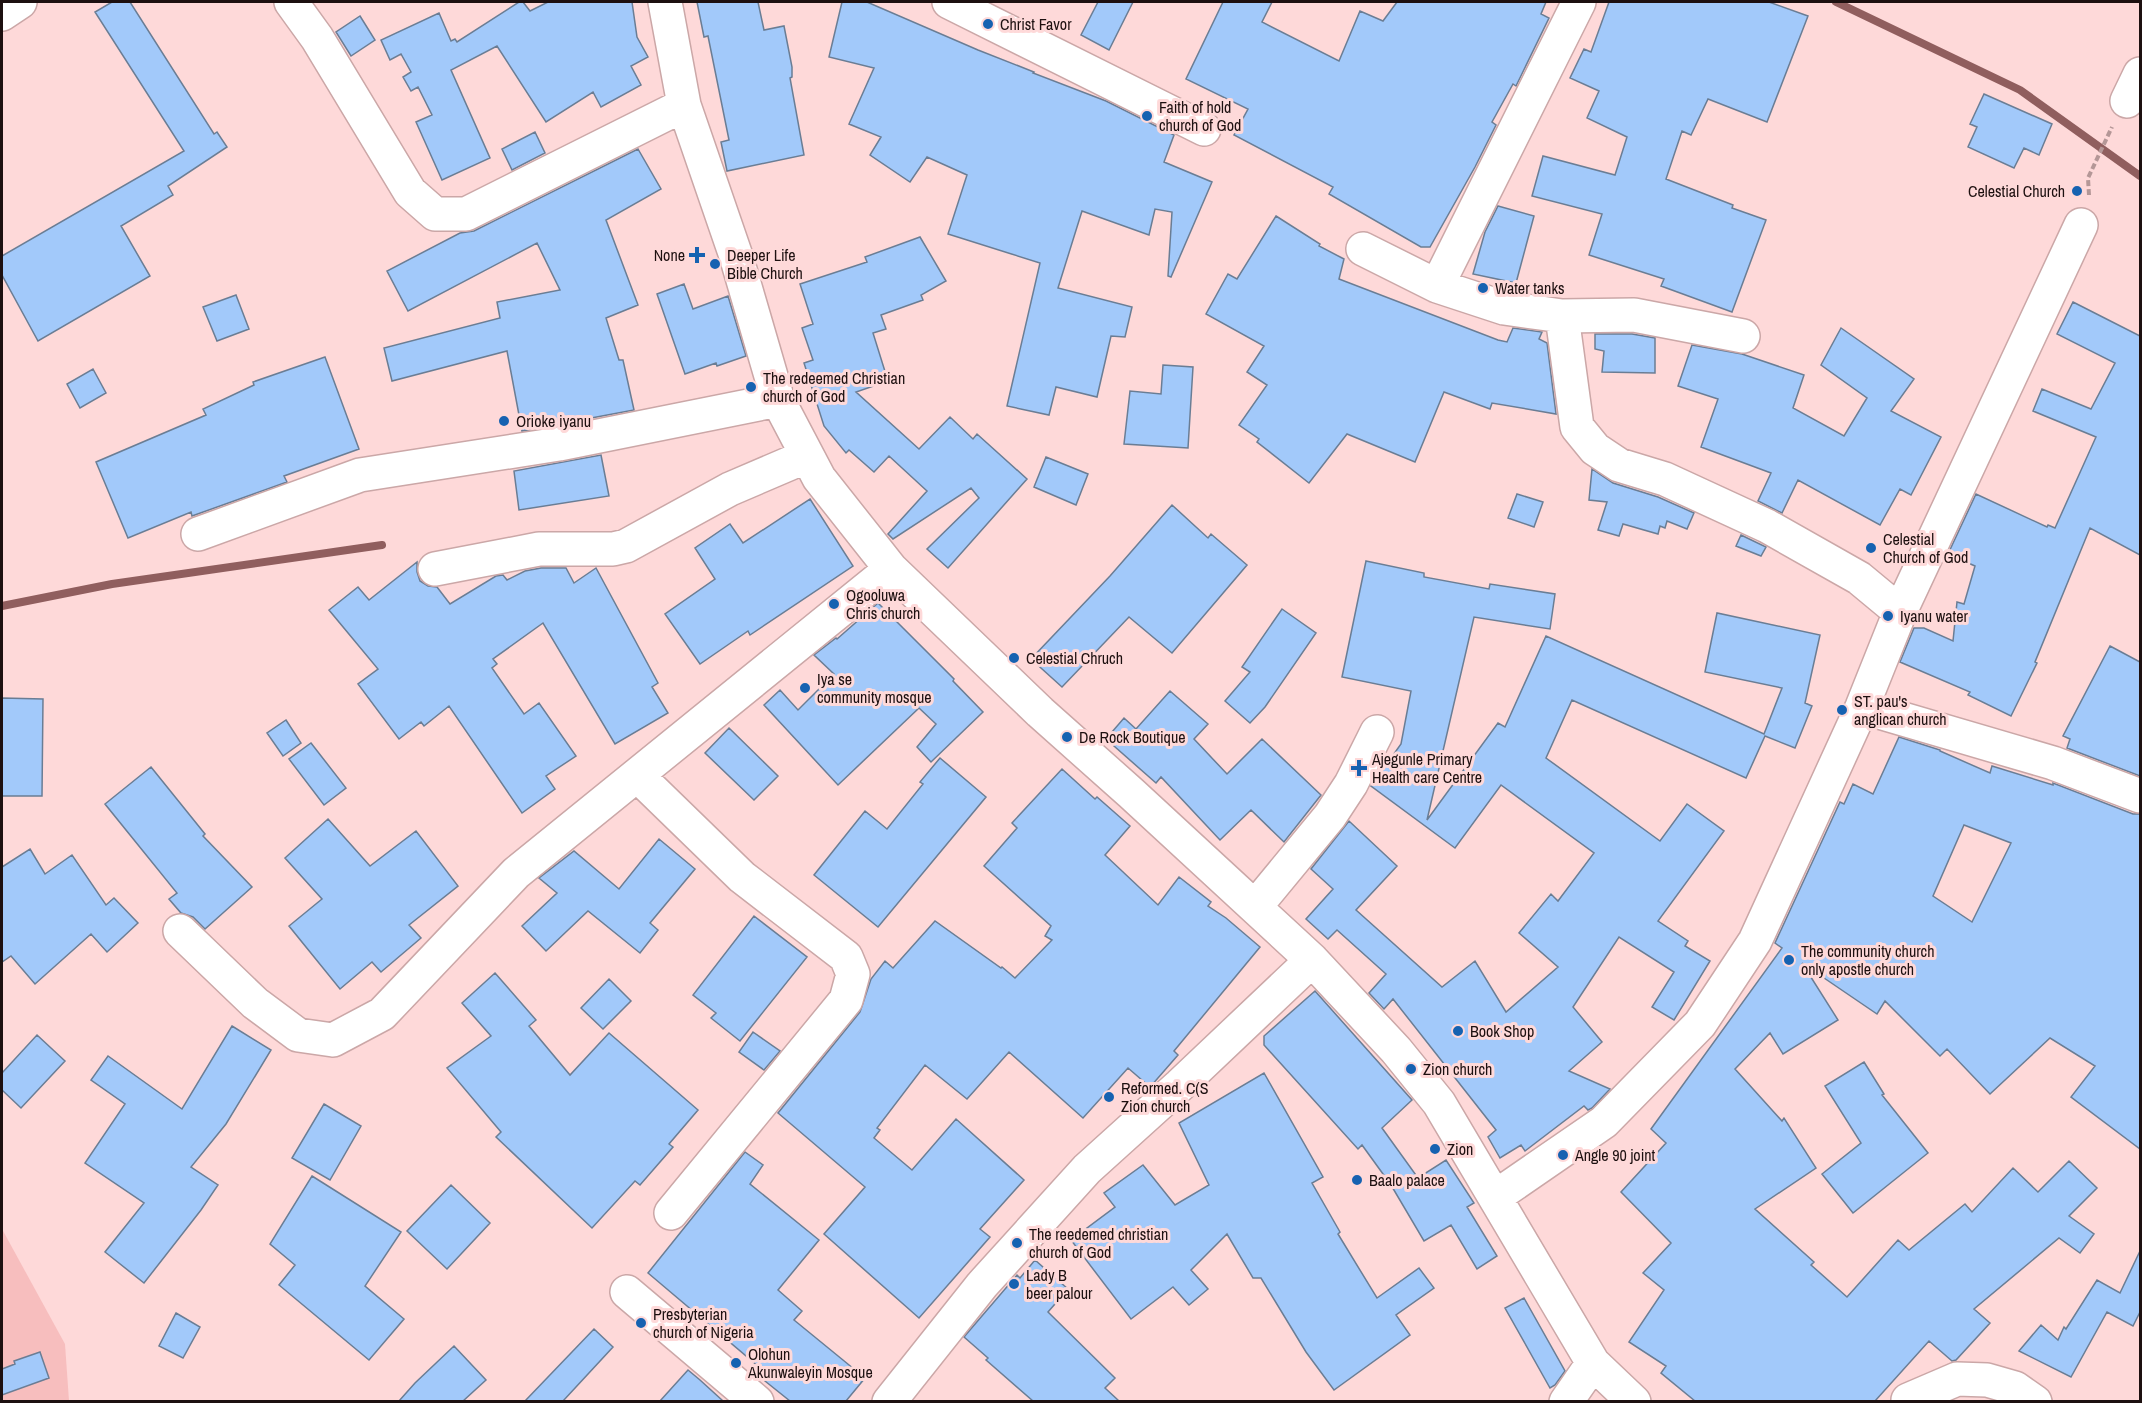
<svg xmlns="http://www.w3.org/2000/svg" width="2142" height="1403" font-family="'Archivo Narrow',sans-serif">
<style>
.green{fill:#f7bebe}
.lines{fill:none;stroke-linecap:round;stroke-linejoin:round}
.stream{stroke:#905e5e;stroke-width:8}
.building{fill:#a2c9fa;stroke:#6a7d94;stroke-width:1.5;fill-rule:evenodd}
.minor-casing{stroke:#cba7a7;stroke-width:36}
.path{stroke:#b49797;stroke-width:4;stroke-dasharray:6 3;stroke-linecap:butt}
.minor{stroke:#fff;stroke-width:33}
.poi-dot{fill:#1662b1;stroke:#fed9d9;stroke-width:2}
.labels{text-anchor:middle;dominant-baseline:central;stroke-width:6;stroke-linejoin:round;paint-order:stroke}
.poi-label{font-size:16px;fill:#1d1010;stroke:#fed9d9;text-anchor:start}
</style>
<rect width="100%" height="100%" fill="#fed9d9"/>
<path class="green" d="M2,1229L65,1344L69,1401H2Z"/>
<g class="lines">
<path class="stream" d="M1836,2L2020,90L2140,176
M2,606L112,584L382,545"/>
</g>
<path class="building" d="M112,2H130L214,134L217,132L227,147L168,186L173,195L121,226L150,276L38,341L2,275V256L184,151L95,12Z
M519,2H523L530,11L548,2H632L637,37L648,57L631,66L641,85L601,107L593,92L546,122L497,46L451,70L490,158L442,180L416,122L432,115L418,87L411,91L403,77L411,72L401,54L390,60L381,40L439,13L451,41L455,39L457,42Z
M697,2H758L764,30L784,26L792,67V77L790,78L804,155L727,171L721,142L729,140L708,36L704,37Z
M842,2H867L978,50L1034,72L1033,73L1106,101L1174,135L1164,162L1212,182L1171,277L1168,276L1172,212L1155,209L1149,235L1082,211L1058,288L1132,307L1125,337L1111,336L1097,397L1056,387L1049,415L1007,406L1040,263L948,234L967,175L927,157L910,182L870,155L881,137L849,124L874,68L829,57Z
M1098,2H1133L1109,50L1081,35Z
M1223,2H1272L1262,22L1339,61L1360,11L1383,21L1397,2H1546L1541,14L1549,18L1516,86L1513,84L1492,122L1496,125L1475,167L1430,247H1421L1329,194L1333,187L1234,135L1248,109L1186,79Z
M1609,2H1769L1808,16L1767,122L1708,99L1691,135L1682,131L1666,179L1733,205L1732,208L1766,220L1732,312L1661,286L1664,279L1589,255L1602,214L1532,196L1543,156L1615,175L1627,137L1587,118L1599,91L1570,78L1584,49L1591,52Z
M360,16L375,40L351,56L336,32Z
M1984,94L2052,124L2039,155L2024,148L2014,168L1968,147L1977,127L1970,124Z
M535,132L545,153L512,170L502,149Z
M638,149L661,189L606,220L638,305L606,318L619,360H623L634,410L522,431L507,351L392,381L384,348L500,318L497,302L560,290L537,243L408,311L387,271L460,233L474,231Z
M1498,206L1534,216L1516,283L1473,274L1485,232Z
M1276,216L1320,244L1319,246L1344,259L1339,279L1498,340L1507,342L1513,328L1542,332L1539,339L1547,343L1556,414L1492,403L1490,409L1444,392L1415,462L1347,434L1309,483L1257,442L1259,439L1239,425L1267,385L1247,372L1264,346L1206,314L1228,274L1237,279Z
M920,237L946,281L921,295L923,300L881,315L886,329L873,333L888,381L856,392L919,449L950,417L973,439L977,434L1027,479L948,568L927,549L979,498L971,488L893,539L888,534L927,491L889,456L874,472L849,450L846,453L824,426L804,363L813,360L802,328L813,324L800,284L867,262L865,257Z
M684,284L693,309L728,296L746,356L717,366L716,363L685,374L657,294Z
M236,295L249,329L217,341L203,307Z
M2073,302L2140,336V555L2090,528L2035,662L2037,663L2011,716L1968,695L1970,692L1900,662L1914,628H1924L1953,641L1957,602L1964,604L1975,566L1948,554L1976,494L2047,527L2048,525L2055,528L2096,437L2033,411L2042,389L2091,409L2115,363L2057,334Z
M1841,328L1914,379L1891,411L1941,437L1911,495L1900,489L1880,525L1798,480L1782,513L1758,501L1771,473L1701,447L1718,399L1678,386L1692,345L1742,354L1804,375L1793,408L1844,436L1867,398L1821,365Z
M1595,334H1632L1655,338V373L1602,372L1604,351L1595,349Z
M325,357L359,449L284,476L287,482L192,516L191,512L128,538L96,462L206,415L203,409L254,385L253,382Z
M1163,365L1193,367L1188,448L1124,444L1130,391L1161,394Z
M93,369L106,393L80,408L67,384Z
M601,455L609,496L519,510L514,471Z
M1046,457L1088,474L1076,505L1034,487Z
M1592,469L1613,483L1658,497L1694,513L1687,529L1667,521L1665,528L1660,526L1658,534L1623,524L1619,536L1598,530L1607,502L1589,500Z
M1517,494L1543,502L1534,527L1508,518Z
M810,499L853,566L750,635L748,631L700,664L665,614L715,579L695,548L730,524L743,543Z
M1172,505L1208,538L1211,534L1247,565L1172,653L1129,617L1062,687L1031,659L1110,576Z
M1741,535L1766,547L1761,556L1736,546Z
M1366,561L1424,573V577L1489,589L1490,584L1555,594L1550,629L1474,617L1427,820L1498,723L1505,727L1546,636L1764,734L1782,688L1705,672L1717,613L1820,635L1805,703L1812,706L1795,748L1765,736L1746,778L1572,700L1546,758L1660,841L1687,804L1724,831L1658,921L1688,941L1685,946L1710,961L1674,1020L1652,1007L1674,972L1619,937L1573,1007L1602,1042L1569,1071L1610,1089L1592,1108L1588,1110L1584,1106L1525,1151L1521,1145L1500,1158L1488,1137L1496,1130L1393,999L1384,1009L1369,993L1386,974L1337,930L1328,939L1306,919L1333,889L1311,869L1349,821L1397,866L1356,910L1442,987L1475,961L1506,1012L1558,967L1519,933L1551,894L1558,901L1594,853L1501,785L1455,848L1371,786L1401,744L1411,691L1342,677Z
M417,562V572L420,581L428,586L437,587L450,604L496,576L503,575L507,580L525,571L541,568H566L574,583L596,568L658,683L652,687L668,713L615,744L543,623L493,659L497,664L492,668L524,714L539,703L576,756L546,776L555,789L522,813L449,706L424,726L421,722L399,739L358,684L378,669L329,610L358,587L369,600Z
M878,603L954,679L953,681L983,712L931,762L917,747L936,724L919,708L838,785L764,705L780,690L798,710L834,674L814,655L836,638L837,639Z
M1282,609L1316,633L1265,707L1250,723L1225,701L1250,672L1242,667Z
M2110,646L2140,662V776L2067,748L2070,739L2063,736Z
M1170,691L1208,724L1194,739L1227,774L1262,739L1321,795L1284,842L1251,810L1220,840L1161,777L1156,783L1106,739L1124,718L1136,729Z
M2,698L43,699L42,796H2Z
M286,720L301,743L283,756L267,733Z
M729,728L778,776L754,800L705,753Z
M1899,737L1940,750V751L1990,773L1992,766L2053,785V783L2133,814H2140V1149L2071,1097L2095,1066L2050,1038L1990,1094L1947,1049L1940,1056L1885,1001L1877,1014L1802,963L1838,1020L1783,1054L1770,1033L1735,1069L1782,1121L1784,1118L1816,1168L1755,1209L1814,1262L1811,1265L1847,1297L1898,1240L1909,1250L1965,1204L1972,1212L2013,1168L2038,1192L2069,1161L2097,1188L2069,1216L2094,1234L2080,1253L2059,1238L1974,1309L1990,1323L1956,1360L1952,1361L1929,1341L1875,1401H1695L1661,1373L1666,1366L1629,1342L1664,1290L1643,1273L1671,1243L1621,1192L1666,1143L1651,1129L1782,948L1775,943L1840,802L1844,804L1853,784L1873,794ZM1964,825L2011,843L1972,922L1933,896Z
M311,743L346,788L324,805L289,759Z
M940,758L986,797L878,927L814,875L865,811L887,829L923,784L920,782Z
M151,767L205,834L203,836L252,887L205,929L193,917L181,913L169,899L177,893L105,804Z
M1062,769L1095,799L1097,797L1130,826L1105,855L1158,905L1179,877L1211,902L1208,906L1226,918L1260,947L1174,1051L1178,1055L1151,1086L1150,1087L1128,1068L1083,1118L1009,1052L967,1099L925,1065L877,1128L880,1130L874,1138L912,1170L956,1119L1024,1180L980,1229L990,1237L919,1318L824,1234L865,1187L778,1113L860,1012L871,979L885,961L893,968L935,921L1001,968L1002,967L1015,978L1052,940L1045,936L1051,926L984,866L1017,828L1012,823Z
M328,819L370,866L416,831L458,886L409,925L421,938L381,972L372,962L340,989L289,926L322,899L285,858Z
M659,839L695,869L650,923L658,930L640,953L588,911L546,951L522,926L557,893L539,878L574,851L619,889Z
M30,849L45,874L72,855L106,905L114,898L138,923L107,952L91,934L35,984L11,956L2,962V867Z
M754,916L807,957L740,1041L711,1018L716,1013L693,995Z
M495,973L536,1020L529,1026L570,1075L609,1033L698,1110L669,1144L673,1147L640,1185L635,1181L592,1228L496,1137L501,1132L447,1068L491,1036L462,1003Z
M609,979L631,1001L603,1029L581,1008Z
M1315,991L1412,1100L1382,1128L1418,1178L1446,1160L1474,1203L1467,1207L1497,1256L1477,1269L1451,1225L1424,1241L1391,1185L1362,1145L1358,1149L1264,1045V1036Z
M232,1026L271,1050L226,1124L191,1167L218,1185L201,1210L144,1283L105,1252L144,1203L85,1163L125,1104L91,1080L108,1056L182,1109Z
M753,1032L780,1051L764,1070L739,1052Z
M37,1035L65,1061L21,1108L2,1090V1073Z
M1864,1062L1884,1094L1882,1095L1928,1153L1853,1213L1822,1174L1861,1143L1825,1086Z
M1264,1073L1323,1177L1312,1183L1340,1232L1338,1234L1377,1298L1419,1268L1434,1288L1396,1315L1410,1335L1334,1390L1306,1352L1261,1278H1253L1227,1234L1191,1270L1208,1289L1189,1305L1173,1287L1131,1319L1071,1240L1115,1207L1104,1193L1143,1165L1175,1205L1209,1185L1179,1123Z
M324,1104L361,1126L330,1180L292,1158Z
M745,1152L763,1165L750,1184L819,1240L778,1290L802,1311L794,1320L865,1378L846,1401H790L755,1373L759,1367L648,1273Z
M312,1176L401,1232L365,1286L404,1319L369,1360L279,1285L295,1265L270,1244Z
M451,1185L490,1223L447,1269L407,1231Z
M2140,1251V1312L2133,1326L2107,1312L2071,1377L2019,1351L2041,1325L2058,1340L2064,1327L2066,1329L2097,1280L2120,1293Z
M1035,1260L1068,1289L1048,1312L1115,1378L1105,1388L1119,1401H1033L986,1360L988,1358L964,1337L1017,1275L1020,1278Z
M1524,1298L1565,1371L1555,1385L1550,1388L1505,1308Z
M176,1313L200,1327L183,1358L159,1346Z
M594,1329L613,1347L563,1401H525Z
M454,1346L486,1380L463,1401H399L415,1383Z
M40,1352L49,1378L2,1395V1369L15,1364L14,1361Z
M688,1370L700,1380L723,1401H660Z"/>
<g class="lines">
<g class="minor-casing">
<path id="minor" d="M291,2L317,38L410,192L435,214H466L684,105
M665,2L684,105L736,256L778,400L819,478L891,569L1040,712L1131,793L1312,960L1396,1050L1439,1103L1593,1363L1634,1402
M949,2L1204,129
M2,14L20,2
M2127,101L2140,74
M1363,249L1437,286L1579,2
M1437,286L1504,308L1562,316L1634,315L1743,336
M1562,316L1577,427L1595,449L1619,465L1665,479L1767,526L1859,578L1900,612
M198,534L360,475L559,444L778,400
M435,569L539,549H613L626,546L730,489L807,456
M1862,707L2053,763L2140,796
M637,775L742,877L846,957L853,974L846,1000L671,1213
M1255,907L1330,816L1351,784L1377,732
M180,931L255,1003L298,1035L333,1040L382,1014L516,873L891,569
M1495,1197L1604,1122L1700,1024L1755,941L1862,707L1900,612L2081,225
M627,1292L757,1402
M1908,1400L1957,1379L1987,1380L2015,1388L2035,1402
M889,1402L982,1285L1087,1169L1180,1085L1312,960
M1566,1402L1593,1363"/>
</g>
<path class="path" d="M2089,195L2088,178L2112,127"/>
<use href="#minor" class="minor"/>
</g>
<g class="poi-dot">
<circle cx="988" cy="24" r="6"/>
<circle cx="1147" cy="116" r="6"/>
<circle cx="2077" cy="191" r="6"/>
<path d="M694 246h6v6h6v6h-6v6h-6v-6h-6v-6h6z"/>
<circle cx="715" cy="264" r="6"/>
<circle cx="1483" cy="288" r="6"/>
<circle cx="751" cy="387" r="6"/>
<circle cx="504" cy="421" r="6"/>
<circle cx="1871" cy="548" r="6"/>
<circle cx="834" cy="604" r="6"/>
<circle cx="1888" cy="616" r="6"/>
<circle cx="1014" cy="658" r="6"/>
<circle cx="805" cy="688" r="6"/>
<circle cx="1842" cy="710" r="6"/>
<circle cx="1067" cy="737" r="6"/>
<path d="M1356 759h6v6h6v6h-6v6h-6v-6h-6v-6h6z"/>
<circle cx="1789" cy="960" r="6"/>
<circle cx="1458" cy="1031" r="6"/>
<circle cx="1411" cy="1069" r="6"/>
<circle cx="1109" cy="1097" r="6"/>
<circle cx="1435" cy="1149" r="6"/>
<circle cx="1563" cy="1155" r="6"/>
<circle cx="1357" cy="1180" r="6"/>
<circle cx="1017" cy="1243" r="6"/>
<circle cx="1014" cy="1284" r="6"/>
<circle cx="641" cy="1323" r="6"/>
<circle cx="736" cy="1363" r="6"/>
</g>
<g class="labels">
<g class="poi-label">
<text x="1000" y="24">Christ Favor</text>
<text x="1159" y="107">Faith of hold<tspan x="1159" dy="18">church of God</tspan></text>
<text x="2065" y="191" text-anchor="end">Celestial Church</text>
<text x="685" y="255" text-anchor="end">None</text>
<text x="727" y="255">Deeper Life<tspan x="727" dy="18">Bible Church</tspan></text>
<text x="1495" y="288">Water tanks</text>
<text x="763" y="378">The redeemed Christian<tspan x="763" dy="18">church of God</tspan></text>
<text x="516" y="421">Orioke iyanu</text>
<text x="1883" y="539">Celestial<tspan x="1883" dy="18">Church of God</tspan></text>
<text x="846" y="595">Ogooluwa<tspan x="846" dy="18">Chris church</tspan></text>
<text x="1900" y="616">Iyanu water</text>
<text x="1026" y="658">Celestial Chruch</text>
<text x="817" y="679">Iya se<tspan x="817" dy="18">community mosque</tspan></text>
<text x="1854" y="701">ST. pau's<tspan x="1854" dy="18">anglican church</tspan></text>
<text x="1079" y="737">De Rock Boutique</text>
<text x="1372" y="759">Ajegunle Primary<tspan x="1372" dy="18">Health care Centre</tspan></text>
<text x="1801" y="951">The community church<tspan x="1801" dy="18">only apostle church</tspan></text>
<text x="1470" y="1031">Book Shop</text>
<text x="1423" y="1069">Zion church</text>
<text x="1121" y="1088">Reformed. C(S<tspan x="1121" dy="18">Zion church</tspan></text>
<text x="1447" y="1149">Zion</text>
<text x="1575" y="1155">Angle 90 joint</text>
<text x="1369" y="1180">Baalo palace</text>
<text x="1029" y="1234">The reedemed christian<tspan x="1029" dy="18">church of God</tspan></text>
<text x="1026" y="1275">Lady B<tspan x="1026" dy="18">beer palour</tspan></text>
<text x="653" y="1314">Presbyterian<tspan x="653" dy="18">church of Nigeria</tspan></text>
<text x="748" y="1354">Olohun<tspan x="748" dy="18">Akunwaleyin Mosque</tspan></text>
</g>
</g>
<rect width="2142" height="1403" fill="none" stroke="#1d1010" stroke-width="6"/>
</svg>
